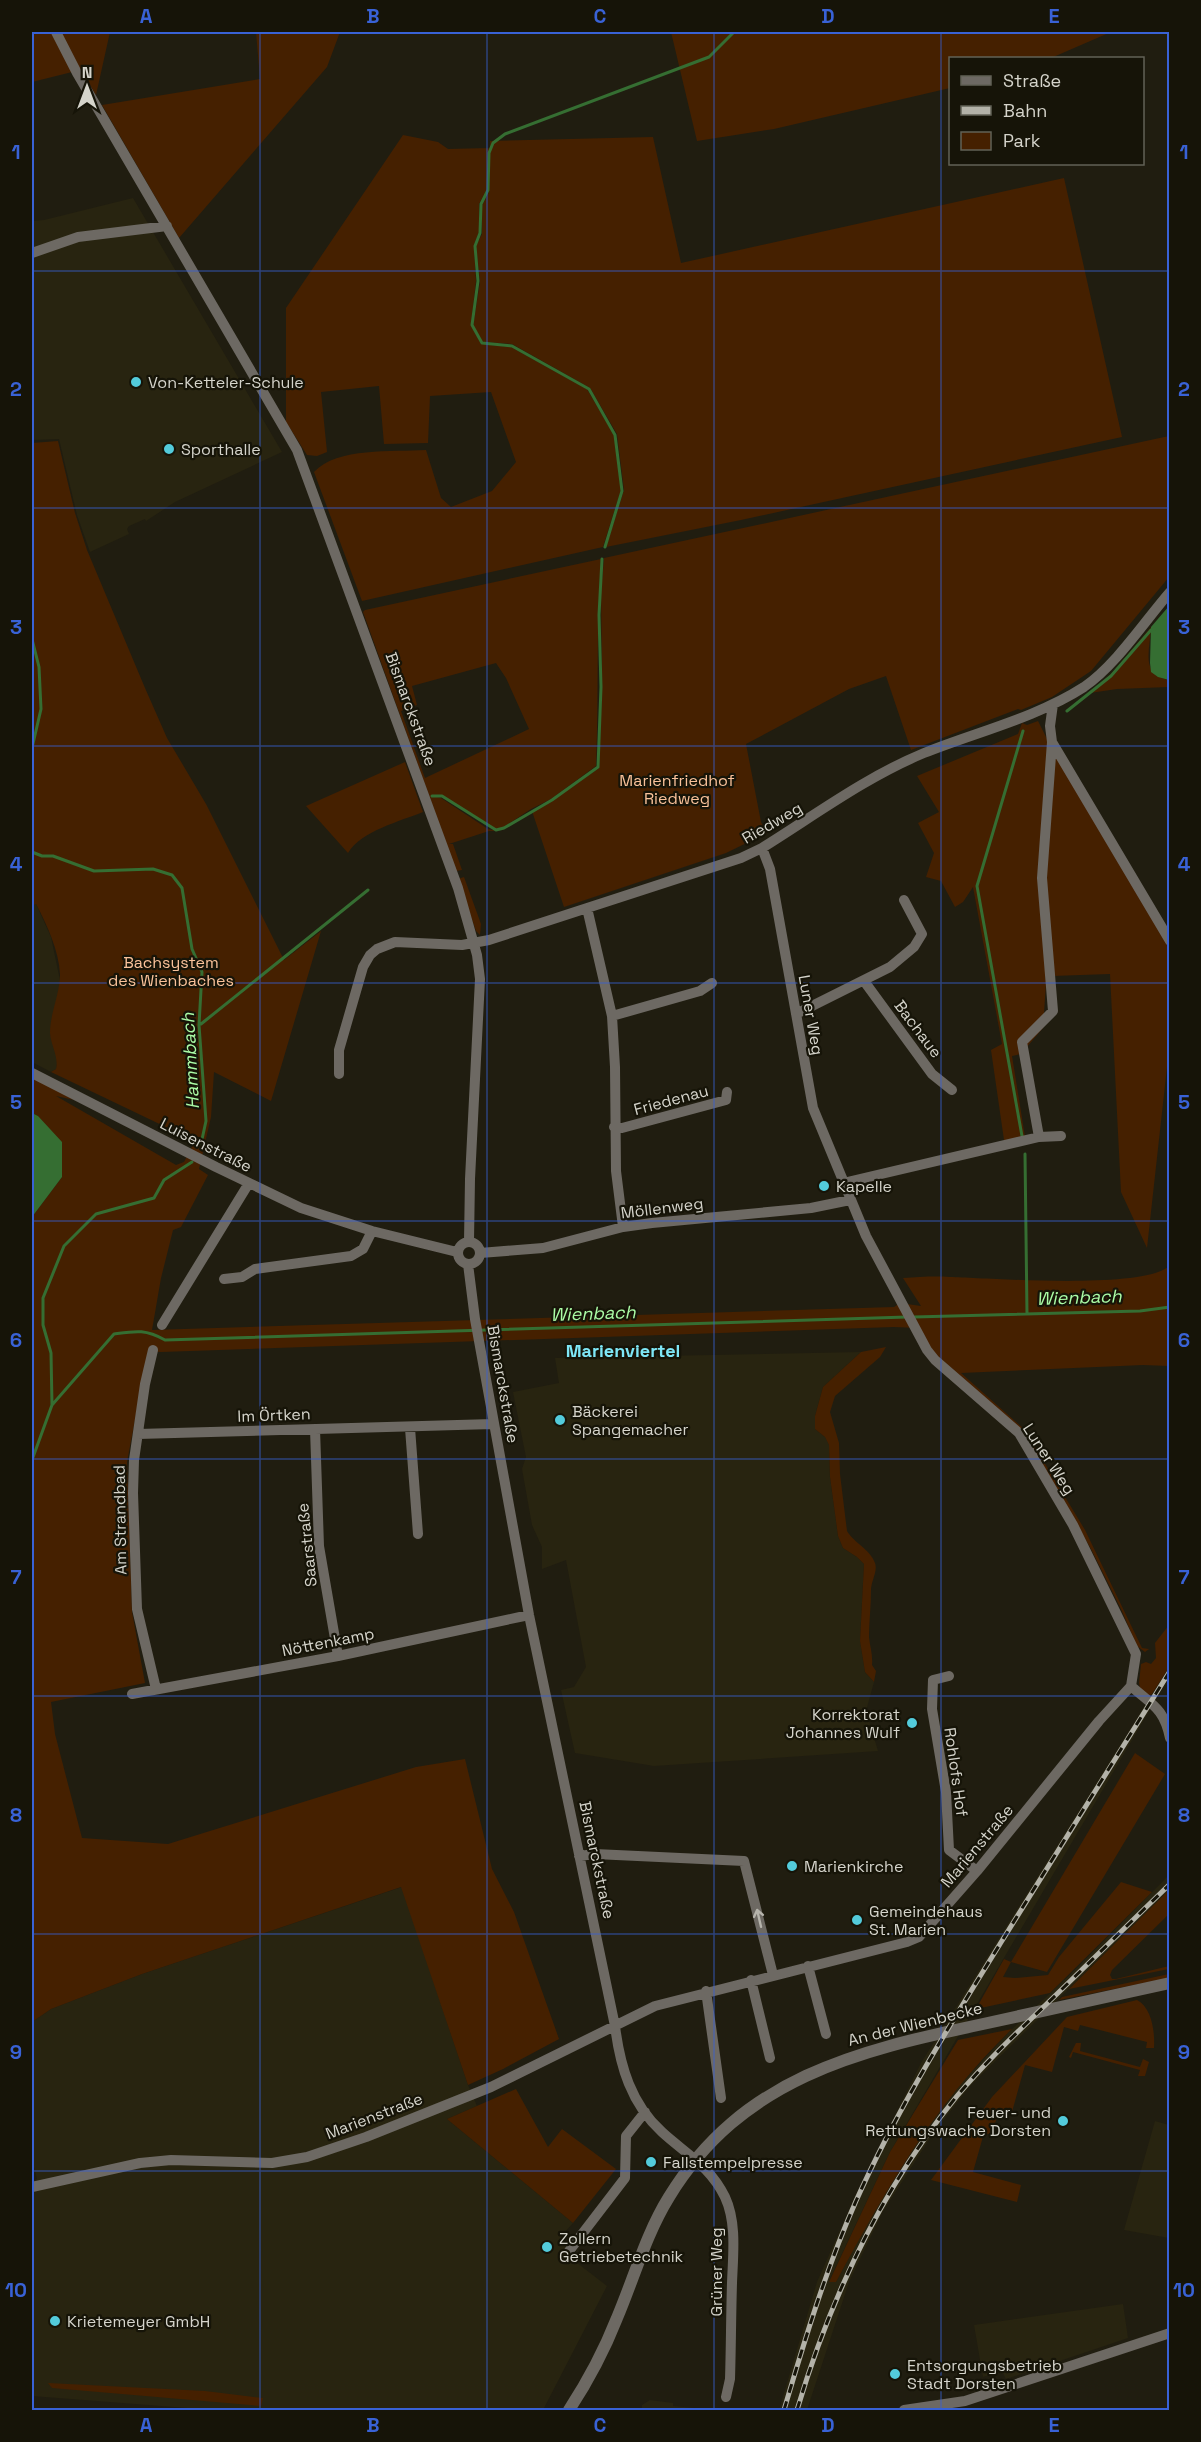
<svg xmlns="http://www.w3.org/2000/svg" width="1201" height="2442" font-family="'Space Grotesk',sans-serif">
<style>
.built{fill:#282410}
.green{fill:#452000;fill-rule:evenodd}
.water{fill:#356e32}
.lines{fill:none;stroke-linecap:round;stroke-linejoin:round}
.stream{stroke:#356e32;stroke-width:3}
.minor{stroke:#6d6963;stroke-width:10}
.tertiary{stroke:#6d6963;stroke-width:12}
.rail-casing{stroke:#b3b2a8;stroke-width:5}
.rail{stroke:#161408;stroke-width:3;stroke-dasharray:9;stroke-linecap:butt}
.oneway{stroke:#b6b4ac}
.grid{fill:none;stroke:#3962d6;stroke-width:1.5;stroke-opacity:0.55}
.poi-dot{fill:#53cbdb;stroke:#161408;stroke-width:2}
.labels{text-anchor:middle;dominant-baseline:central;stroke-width:4.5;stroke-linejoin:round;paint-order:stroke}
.poi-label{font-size:16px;fill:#d5d4cb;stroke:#161408;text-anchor:start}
.street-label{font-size:16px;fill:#d5d4cb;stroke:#161408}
.park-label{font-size:16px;fill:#fac29a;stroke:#161408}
.water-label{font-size:18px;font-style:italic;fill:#abfca6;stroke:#161408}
.neighbourhood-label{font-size:18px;font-weight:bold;fill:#7ee7f7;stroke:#161408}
.neatline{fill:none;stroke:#3962d6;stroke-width:2}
.grid-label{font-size:20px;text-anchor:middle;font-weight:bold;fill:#3962d6}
</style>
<rect width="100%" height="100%" fill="#201d10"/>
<path class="built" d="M133,198L282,452L175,502L146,521L145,519L129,526L127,529L129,534L90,552L77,515L59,439L32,440V221L44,220Z
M36,904L51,937L62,990L61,1044L56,1069L51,1072L32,1062V906Z
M861,1352L823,1387L815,1416V1429L825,1437L829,1445L830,1477L838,1536L843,1548L857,1557L864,1564L860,1641L865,1672L874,1682L866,1711L878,1751L654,1766L575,1753L561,1690L574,1687L586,1667L566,1560L542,1569V1547L532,1525L522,1469L526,1457L513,1392L559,1383L555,1358Z
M1169,1667V1677L890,2152L829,2281L836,2282L874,2210L920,2135L958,2087L1008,2033L1078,1967L1169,1875V1890L969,2087L932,2135L882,2213L849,2282L807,2410H779L817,2282L857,2192L921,2063Z
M402,1887L468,2085L477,2106L447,2119L573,2223L565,2232L573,2239L563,2252L607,2286L543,2410H213L32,2396V2181L37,2179L32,2160V2022L51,2009L142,1974Z
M1155,2121L1169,2125V2238L1124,2230Z
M1123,2304L1128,2338L1006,2379L1002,2371L983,2377L974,2325Z
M650,2400L673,2403V2406L716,2410H642V2405Z"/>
<path class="green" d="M32,32H110L96,95L80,70L32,82Z
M256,32H340L327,67L179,238L102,105L260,79Z
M671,32H1111L1051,58H950V88L774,129L697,141Z
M403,135L438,142L448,149L490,148L487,190L479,204V232L474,245L476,281L471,325L481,344L511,347L587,389L614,435L621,490L603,547L362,601L314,472C337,447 393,452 426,450L441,498L451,507L492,491L516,462L491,392L430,396L428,443L384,444L379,386L321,392L327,452L317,456L307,455L286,422V308Z
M653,137L681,263L1064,178L1122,437L741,520L606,547L624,490L617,434L590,388L512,344L483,342L473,326L480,282L476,246L482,234V205L489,192L490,141Z
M1169,436V577L1091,671L1052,697L1021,710L1018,709L911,750L886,676L849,689L746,744L761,822L764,828L771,831L726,853L564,907L532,811L552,801L599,768L602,688L601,592L604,558Z
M58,441L75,513L87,550L145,688L167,738L206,804L284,960L321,931L271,1101L214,1072L211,1117L199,1169L208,1175L181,1227L173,1230L161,1278L152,1330L894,1307L900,1303L921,1306L903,1278C919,1277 934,1276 950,1277C990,1278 1143,1290 1169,1266V1366L1143,1365L961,1373L1024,1429L1085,1530L1142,1648L1149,1649L1145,1652L1137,1646L1121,1609L1091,1549L1025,1433L933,1352L918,1328L894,1327L161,1352L148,1351L127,1462L132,1612L145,1683L51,1702L55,1734L82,1838L168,1844L416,1767L465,1759L492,1869L514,1912L559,2039L503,2069L468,2085L401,1887L142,1974L51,2009L32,2022V1217L62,1177L38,1116L32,1113V1077L74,1100L56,1096L176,1165L184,1162L195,1141L51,1072L56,1069C59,1057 51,1046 50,1033C50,1013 60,994 60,974C59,951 47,925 36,904L32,906V443Z
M601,559C596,628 599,697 596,766L551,799L531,809L504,827L496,829L443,796H432L441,798L488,829L497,831H489L449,844H453L462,870L456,871L363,612L365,610ZM496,663L506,678L529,729L425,778L401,711L417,705L412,686Z
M1151,627C1150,651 1140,674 1169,680V687L1117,689L1090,693L1113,672Z
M1038,721L1049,743L1039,878L1046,983L1043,1028L1021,1054L1012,1056L1026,1143L1004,1140L991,1050L1002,1044L973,887L963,902L955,907L941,881L926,877L934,853L918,823L939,812L917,776L1018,734L1022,723L1027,725Z
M1055,753L1169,947V1049L1147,1248L1121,1192L1110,974L1052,976L1045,879Z
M405,762L423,812C401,821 361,831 348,853L306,806Z
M464,877L481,924L480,935L476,931L458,879Z
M886,1347L880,1357L835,1396L830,1412L839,1443L840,1474L847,1531C854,1543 870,1549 875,1563C878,1571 871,1581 871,1590C871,1606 869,1622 869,1637C870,1647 873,1655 872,1665L876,1671L874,1682L865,1672L860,1641L864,1564L857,1557L843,1548L838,1536L830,1477L829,1445L825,1437L815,1429V1416L823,1387L861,1352Z
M1169,1625V1667L1152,1694L1149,1696L1141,1692L1139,1683L1141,1664L1146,1662L1151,1664L1156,1658L1155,1643Z
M1135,1753L1165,1774L1047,1972L1011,1962L1003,1977L1015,1978L1048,1975L1059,1957L1121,1882L1152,1892L1050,1993L976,2009L1004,1959L1011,1962Z
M1169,1890V1914L1112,1970L1110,1975L1112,1979H1116L1169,1966V1969L1069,1989Z
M1169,1974V1978L1059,2000L1062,1997Z
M1137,2000C1152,2008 1155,2032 1154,2048H1146L1147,2042L1080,2025L1078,2031L1064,2027L1052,2072L1025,2065L1012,2112L999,2109L992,2135L984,2133L973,2172L1021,2185L1017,2202L931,2180L992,2097L1067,2017Z
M1012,2029C935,2103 886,2189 836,2282H829L890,2152L958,2040Z
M1076,2043H1081L1080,2051L1140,2067L1143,2059L1149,2062L1145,2076H1138L1140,2070L1073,2052L1071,2058L1069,2057Z
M516,2089L548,2147L562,2129L616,2169L573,2223L447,2119Z
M48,2383L205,2391L263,2398L261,2406L52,2388Z"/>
<path class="water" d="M1169,606V680L1158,677L1151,672L1150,663L1151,627Z
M32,1113L38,1116L62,1142V1177L32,1217Z"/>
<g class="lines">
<path class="stream" d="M605,547L622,491L615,435L589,389L512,346L482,343L472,325L478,281L475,246L480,233L481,204L488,190L489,153L493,143L505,134L709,57L734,32
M32,639L39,667L41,709L32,748
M1067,711L1111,676L1151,630L1155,629
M432,796H442L496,830L504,828L552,800L598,767L601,687L599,615L602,559
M32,852L42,856H53L94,871L153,869L172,875L182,888L192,949L202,972L199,1025L206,1121L201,1144
M201,1024L368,890
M1022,1136L977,886L1023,731
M1025,1154L1027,1314
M914,1317L1140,1311L1170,1307
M52,1405L114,1334C136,1331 145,1329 165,1340L907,1317
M32,1460L52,1405L51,1353L43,1325V1298L64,1246L96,1214L154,1198L164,1180L192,1162"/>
<path class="minor" d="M56,32L77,73L297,450L458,888L477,955L480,979L470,1179L469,1241
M32,253L78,237L167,226
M1052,742L1170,941
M587,908L612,1016L615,1067L616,1171L623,1227
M864,981L932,1074L952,1090
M796,1014L890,967L914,947L922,934L904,900
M612,1016L700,991L712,983
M32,1073L216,1167L301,1208L372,1231L457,1252
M339,1074V1050L363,967L370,955L377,949L395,942L462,945L489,940L741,858L762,848C815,815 866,777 924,753C976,732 1036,718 1084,687C1116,665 1144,622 1170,592
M614,1127L622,1128L726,1100L727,1092
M1039,1137L1022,1042L1053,1011L1042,878L1052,742L1050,726L1053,704
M843,1183L1039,1137L1061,1136
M458 1253a11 11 0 1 1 22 0a11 11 0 1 1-22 0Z
M480,1253L543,1248L623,1227L652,1223L811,1208L850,1200
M468,1264L475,1319L529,1615L615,2026C620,2066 631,2104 662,2132C686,2154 710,2166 725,2197C737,2223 733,2255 732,2283C731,2315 731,2347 730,2379L726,2397
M224,1279L242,1277L255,1269L351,1256L363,1249L372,1231
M162,1325L249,1183
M153,1350L145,1384L134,1460L133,1493L137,1609L156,1689
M410,1428L418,1534
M315,1429L319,1546L338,1656
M138,1434L493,1424
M949,1676L933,1680L932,1709L946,1792L949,1850L977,1871
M1131,1686C1152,1705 1164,1708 1170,1738
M132,1694L338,1656L529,1615
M579,1856L595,1854L744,1861L773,1975
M808,1966L826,2034
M751,1980L770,2058
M706,1991L721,2098
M32,2187L140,2163L171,2160L272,2163L307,2157L366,2137L491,2087L655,2006L907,1942L919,1937L977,1871L1099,1721L1131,1686L1136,1654L1073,1525L1019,1433L935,1360L927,1350L866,1236L813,1108L770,869L762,848
M566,2255L625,2178L626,2136L645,2112
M904,2410L965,2401L1170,2333"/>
<path class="tertiary" d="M569,2410C588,2381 604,2351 617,2318C634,2278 646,2234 669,2197C742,2078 856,2051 983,2024C1045,2010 1108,1997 1170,1983"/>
<g class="rail-casing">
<path id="rail" d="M784,2410C805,2339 826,2269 856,2201C896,2111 948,2028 1000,1944C1056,1853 1113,1762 1170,1671
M797,2410C831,2296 881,2189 957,2096C988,2059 1024,2026 1059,1992C1096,1956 1133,1920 1170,1884"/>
</g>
<use href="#rail" class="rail"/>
</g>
<defs><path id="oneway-shaft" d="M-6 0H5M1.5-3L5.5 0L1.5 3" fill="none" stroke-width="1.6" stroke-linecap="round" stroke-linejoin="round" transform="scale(1.5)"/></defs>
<use class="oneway" href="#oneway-shaft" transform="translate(759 1918) rotate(-103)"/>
<path class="grid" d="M260,32V2410M487,32V2410M714,32V2410M941,32V2410M32,271H1170M32,508H1170M32,746H1170M32,983H1170M32,1221H1170M32,1459H1170M32,1696H1170M32,1934H1170M32,2171H1170"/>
<g class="poi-dot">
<circle cx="136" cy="382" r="6"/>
<circle cx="169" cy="449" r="6"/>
<circle cx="824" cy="1186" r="6"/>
<circle cx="560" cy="1420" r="6"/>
<circle cx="912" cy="1723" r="6"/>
<circle cx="792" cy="1866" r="6"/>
<circle cx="857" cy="1920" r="6"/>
<circle cx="1063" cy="2121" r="6"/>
<circle cx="651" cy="2162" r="6"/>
<circle cx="547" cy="2247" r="6"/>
<circle cx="55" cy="2321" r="6"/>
<circle cx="895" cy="2374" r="6"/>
</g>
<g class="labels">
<g class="poi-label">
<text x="148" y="382">Von-Ketteler-Schule</text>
<text x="181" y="449">Sporthalle</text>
<text x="836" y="1186">Kapelle</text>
<text x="572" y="1411">Bäckerei<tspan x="572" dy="18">Spangemacher</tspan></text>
<text x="900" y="1714" text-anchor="end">Korrektorat<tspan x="900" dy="18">Johannes Wulf</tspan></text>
<text x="804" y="1866">Marienkirche</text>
<text x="869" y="1911">Gemeindehaus<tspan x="869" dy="18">St. Marien</tspan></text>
<text x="1051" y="2112" text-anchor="end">Feuer- und<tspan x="1051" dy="18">Rettungswache Dorsten</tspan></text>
<text x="663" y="2162">Fallstempelpresse</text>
<text x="559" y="2238">Zollern<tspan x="559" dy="18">Getriebetechnik</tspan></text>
<text x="67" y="2321">Krietemeyer GmbH</text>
<text x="907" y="2365">Entsorgungsbetrieb<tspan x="907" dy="18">Stadt Dorsten</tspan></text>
</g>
<g class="street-label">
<text transform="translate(411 709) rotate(70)">Bismarckstraße</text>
<text transform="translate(772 823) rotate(-30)">Riedweg</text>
<text transform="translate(811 1015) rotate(80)">Luner Weg</text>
<text transform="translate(918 1029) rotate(53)">Bachaue</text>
<text transform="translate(671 1100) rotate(-15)">Friedenau</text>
<text transform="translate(206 1145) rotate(27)">Luisenstraße</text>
<text transform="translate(662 1208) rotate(-7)">Möllenweg</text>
<text transform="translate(503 1384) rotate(80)">Bismarckstraße</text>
<text transform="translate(274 1415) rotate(-2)">Im Örtken</text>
<text transform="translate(1049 1459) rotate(57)">Luner Weg</text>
<text transform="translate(120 1520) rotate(-91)">Am Strandbad</text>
<text transform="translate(307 1545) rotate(-96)">Saarstraße</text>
<text transform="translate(328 1642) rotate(-11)">Nöttenkamp</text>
<text transform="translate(956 1772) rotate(82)">Rohlofs Hof</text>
<text transform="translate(977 1846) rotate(-50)">Marienstraße</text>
<text transform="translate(597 1860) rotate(78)">Bismarckstraße</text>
<text transform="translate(915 2024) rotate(-14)">An der Wienbecke</text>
<text transform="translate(374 2116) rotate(-21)">Marienstraße</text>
<text transform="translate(716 2272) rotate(-90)">Grüner Weg</text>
</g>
<g class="park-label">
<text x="677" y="780">Marienfriedhof<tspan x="677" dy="18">Riedweg</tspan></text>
<text x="171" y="962">Bachsystem<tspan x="171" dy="18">des Wienbaches</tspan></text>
</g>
<g class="water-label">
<text transform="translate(190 1061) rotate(-93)">Hammbach</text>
<text transform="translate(1079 1297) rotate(-2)">Wienbach</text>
<text transform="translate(593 1313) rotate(-2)">Wienbach</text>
</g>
<g class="neighbourhood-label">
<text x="623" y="1350">Marienviertel</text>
</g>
</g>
<rect width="1201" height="2442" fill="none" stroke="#161408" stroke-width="66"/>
<rect x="949" y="57" width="195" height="108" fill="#161408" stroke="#626156" stroke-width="1.5"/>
<rect x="961" y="76" width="30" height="9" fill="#6d6963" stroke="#626156" stroke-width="1.5"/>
<text x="1003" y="87" font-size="18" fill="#d5d4cb">Straße</text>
<rect x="961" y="106" width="30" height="9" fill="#b3b2a8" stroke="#626156" stroke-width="1.5"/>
<text x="1003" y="117" font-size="18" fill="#d5d4cb">Bahn</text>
<rect x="961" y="132" width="30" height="18" fill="#452000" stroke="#626156" stroke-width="1.5"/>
<text x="1003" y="147" font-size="18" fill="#d5d4cb">Park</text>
<g transform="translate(87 87)" stroke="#161408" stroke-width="4.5" paint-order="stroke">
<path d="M0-4.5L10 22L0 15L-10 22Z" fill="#d5d4cb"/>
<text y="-9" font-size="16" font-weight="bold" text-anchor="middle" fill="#d5d4cb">N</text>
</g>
<rect x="33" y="33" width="1135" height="2376" class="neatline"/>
<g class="grid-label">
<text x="146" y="23">A</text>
<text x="373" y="23">B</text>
<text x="600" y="23">C</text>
<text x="828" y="23">D</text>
<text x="1054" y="23">E</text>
<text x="16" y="159">1</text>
<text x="1184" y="159">1</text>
<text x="16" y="396">2</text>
<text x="1184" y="396">2</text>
<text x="16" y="634">3</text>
<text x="1184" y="634">3</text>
<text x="16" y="871">4</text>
<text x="1184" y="871">4</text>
<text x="16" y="1109">5</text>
<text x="1184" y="1109">5</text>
<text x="16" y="1347">6</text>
<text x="1184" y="1347">6</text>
<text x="16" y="1584">7</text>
<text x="1184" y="1584">7</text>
<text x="16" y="1822">8</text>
<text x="1184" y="1822">8</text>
<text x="16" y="2059">9</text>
<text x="1184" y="2059">9</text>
<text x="16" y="2297">10</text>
<text x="1184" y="2297">10</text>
<text x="146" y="2432">A</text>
<text x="373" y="2432">B</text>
<text x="600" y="2432">C</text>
<text x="828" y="2432">D</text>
<text x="1054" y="2432">E</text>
</g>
</svg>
